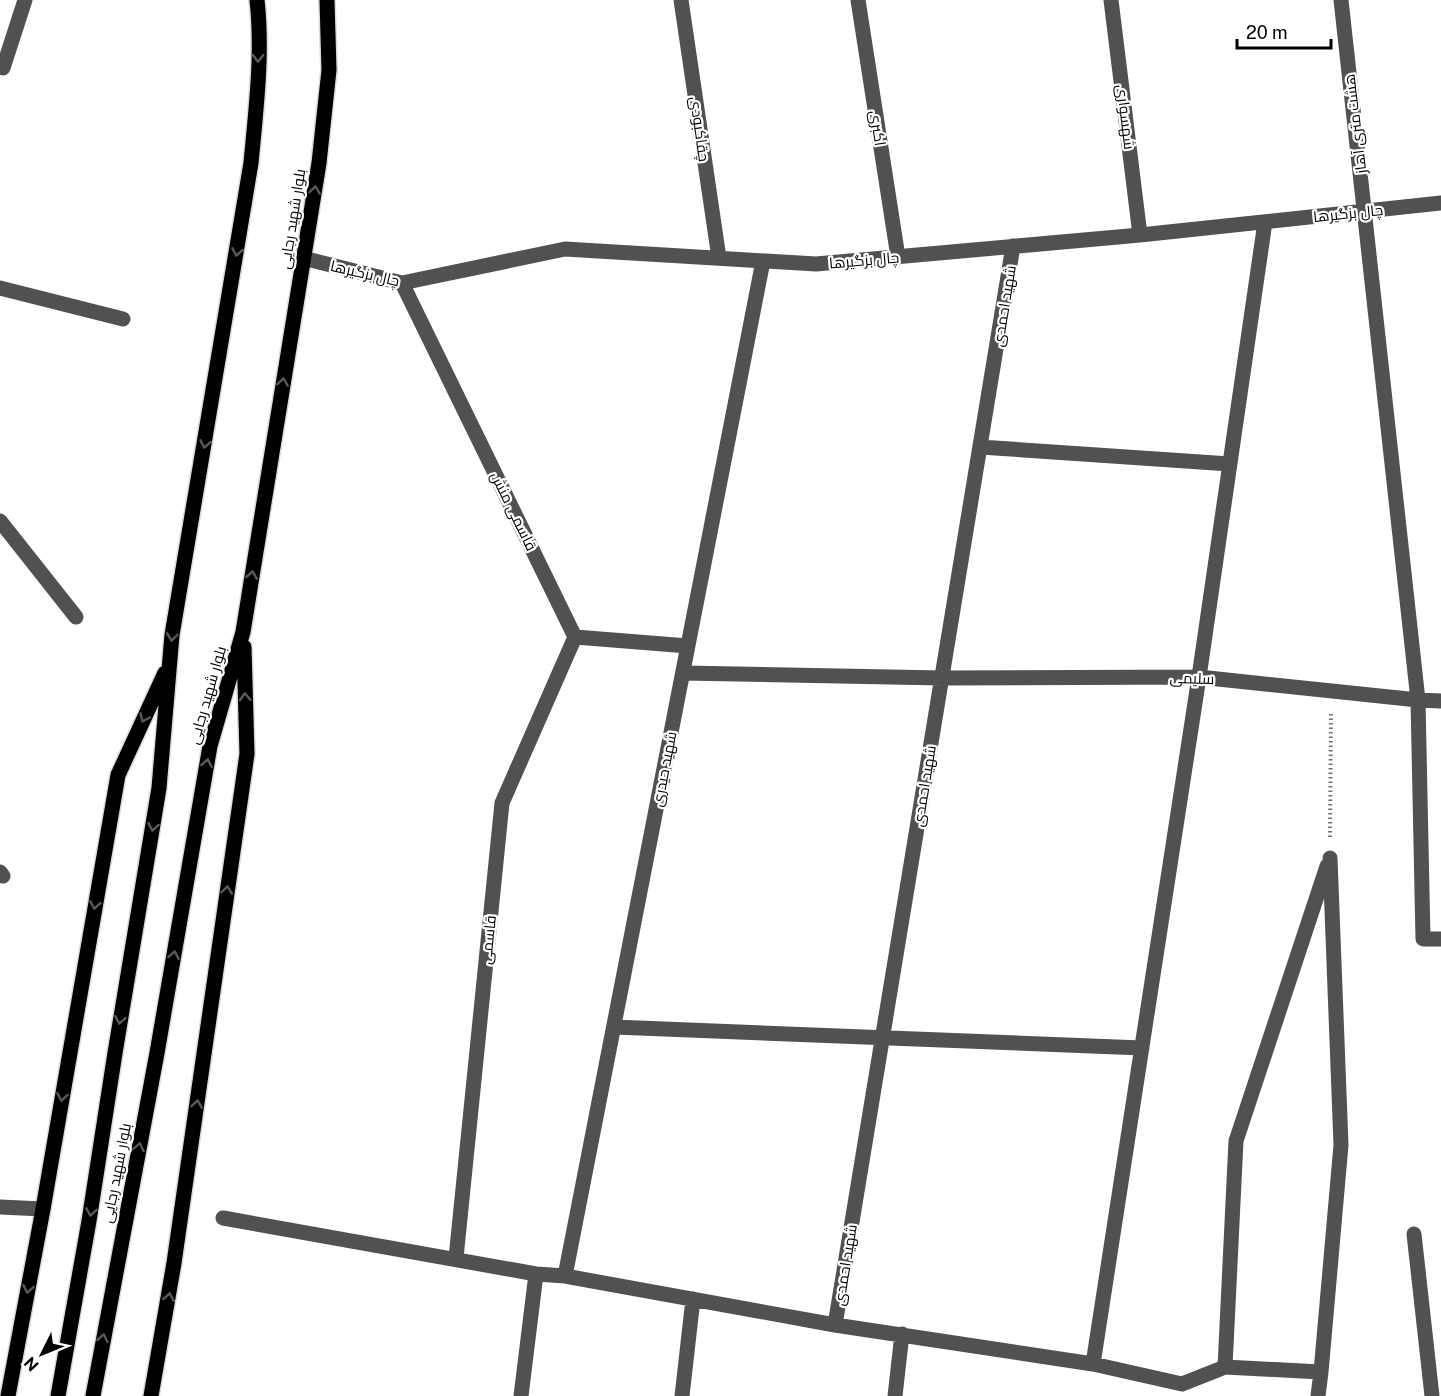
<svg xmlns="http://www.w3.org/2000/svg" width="1441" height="1396" font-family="'Public Sans',Cairo,sans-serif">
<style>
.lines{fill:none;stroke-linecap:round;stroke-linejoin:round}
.major-casing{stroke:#dbdbdb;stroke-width:18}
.path{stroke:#737373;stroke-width:4;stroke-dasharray:1.5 3;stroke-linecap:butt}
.minor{stroke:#515151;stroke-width:15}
.major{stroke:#000;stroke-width:15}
.oneway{stroke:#595959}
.labels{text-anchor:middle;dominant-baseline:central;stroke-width:4.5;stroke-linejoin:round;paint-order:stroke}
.street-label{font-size:15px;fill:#000;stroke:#fff}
</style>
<rect width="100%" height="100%" fill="#fff"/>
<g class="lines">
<g class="major-casing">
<path id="major" d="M8,1396L43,1209L118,775L165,673
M58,1396L89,1221L115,1053L159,788L172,635L251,163C256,109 263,54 257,0
M93,1396L157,1053L210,746L243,632L319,163L329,70L327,0
M151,1396L174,1263L247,754L244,647"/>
</g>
<path class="path" d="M1330,837L1331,713"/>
<path class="minor" d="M681,0L719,258
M858,0L898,257
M1111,0L1140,235
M1341,0L1418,700L1423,939H1441
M0,67L3,68L25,0
M303,258L402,283L565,249L816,264L1140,235L1441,203
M402,283L575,637L688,646
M0,288L123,319
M980,447L1230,464
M0,521L76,617
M683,673L942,678L1199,677L1418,700L1441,701
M0,872L3,876
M614,1027L1142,1048
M0,1207L43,1209
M223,1218L536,1274L565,1276L835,1325L1093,1364L1182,1384L1225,1367L1321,1372L1341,1145L1330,858
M1414,1234L1432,1396
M456,1258L502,803L575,637
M565,1276L763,261
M835,1325L1013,246
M1093,1364L1199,677L1265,222
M1225,1367L1236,1141L1327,866
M521,1396L536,1274
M682,1396L693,1299
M895,1396L902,1334
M1318,1396L1321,1372"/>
<use href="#major" class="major"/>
</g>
<defs><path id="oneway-chevron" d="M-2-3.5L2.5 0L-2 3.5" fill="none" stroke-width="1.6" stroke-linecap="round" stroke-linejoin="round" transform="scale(1.5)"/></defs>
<g class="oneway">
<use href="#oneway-chevron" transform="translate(258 58) rotate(91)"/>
<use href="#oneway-chevron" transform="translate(315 190) rotate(-81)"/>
<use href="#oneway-chevron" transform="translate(237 252) rotate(100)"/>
<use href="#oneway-chevron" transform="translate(283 382) rotate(-81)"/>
<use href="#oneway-chevron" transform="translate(205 444) rotate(100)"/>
<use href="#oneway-chevron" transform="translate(252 575) rotate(-81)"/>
<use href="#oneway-chevron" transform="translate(172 637) rotate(98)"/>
<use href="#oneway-chevron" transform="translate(245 697) rotate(-92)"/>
<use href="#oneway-chevron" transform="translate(144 718) rotate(115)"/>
<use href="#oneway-chevron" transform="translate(207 763) rotate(-80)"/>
<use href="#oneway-chevron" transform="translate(153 827) rotate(100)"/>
<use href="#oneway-chevron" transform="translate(227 890) rotate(-82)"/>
<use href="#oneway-chevron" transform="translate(95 905) rotate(100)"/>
<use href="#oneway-chevron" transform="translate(174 955) rotate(-80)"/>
<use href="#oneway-chevron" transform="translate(120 1020) rotate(100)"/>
<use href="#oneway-chevron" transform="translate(62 1097) rotate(100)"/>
<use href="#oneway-chevron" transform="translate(197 1104) rotate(-82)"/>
<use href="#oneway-chevron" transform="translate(139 1147) rotate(-79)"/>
<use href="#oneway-chevron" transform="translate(91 1212) rotate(99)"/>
<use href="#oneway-chevron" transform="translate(28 1289) rotate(100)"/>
<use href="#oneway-chevron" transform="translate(169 1297) rotate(-80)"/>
<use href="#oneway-chevron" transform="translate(103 1338) rotate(-79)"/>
</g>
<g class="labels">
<g class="street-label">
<text transform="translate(1126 117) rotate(83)">شهسواری</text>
<text transform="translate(1355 124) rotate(-97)">هشت متری آهاز</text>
<text transform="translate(878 128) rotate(81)">اکبری</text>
<text transform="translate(700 129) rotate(82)">چقاکبودی</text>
<text transform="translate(1348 213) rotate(-6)">چال بزگیرها</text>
<text transform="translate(292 219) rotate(-81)">بلوار شهید رجایی</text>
<text transform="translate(864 260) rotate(-5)">چال بزگیرها</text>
<text transform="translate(365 273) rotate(13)">چال بزگیرها</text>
<text transform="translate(1004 306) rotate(-81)">شهید احمدی</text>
<text transform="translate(514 511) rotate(64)">قاسمی منش</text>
<text transform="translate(1192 678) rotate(2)">سلیمی</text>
<text transform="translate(207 695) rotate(-74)">بلوار شهید رجایی</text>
<text transform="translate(664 769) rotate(-79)">شهید حیدری</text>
<text transform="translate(924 786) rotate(-81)">شهید احمدی</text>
<text transform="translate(488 940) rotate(-84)">قاسمی</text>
<text transform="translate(116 1173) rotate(-79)">بلوار شهید رجایی</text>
<text transform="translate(845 1265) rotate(-81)">شهید احمدی</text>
</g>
</g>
<g transform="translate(42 1354) rotate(227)" stroke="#ffffff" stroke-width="4.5" paint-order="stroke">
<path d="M0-4.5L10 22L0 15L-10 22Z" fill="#000000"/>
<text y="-9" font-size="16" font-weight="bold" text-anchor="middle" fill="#000000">N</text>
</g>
<path d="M1237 39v9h94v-9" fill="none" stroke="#000000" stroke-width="3"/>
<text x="1246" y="39" font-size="18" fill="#000000" stroke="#ffffff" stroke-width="4.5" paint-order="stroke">20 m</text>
</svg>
